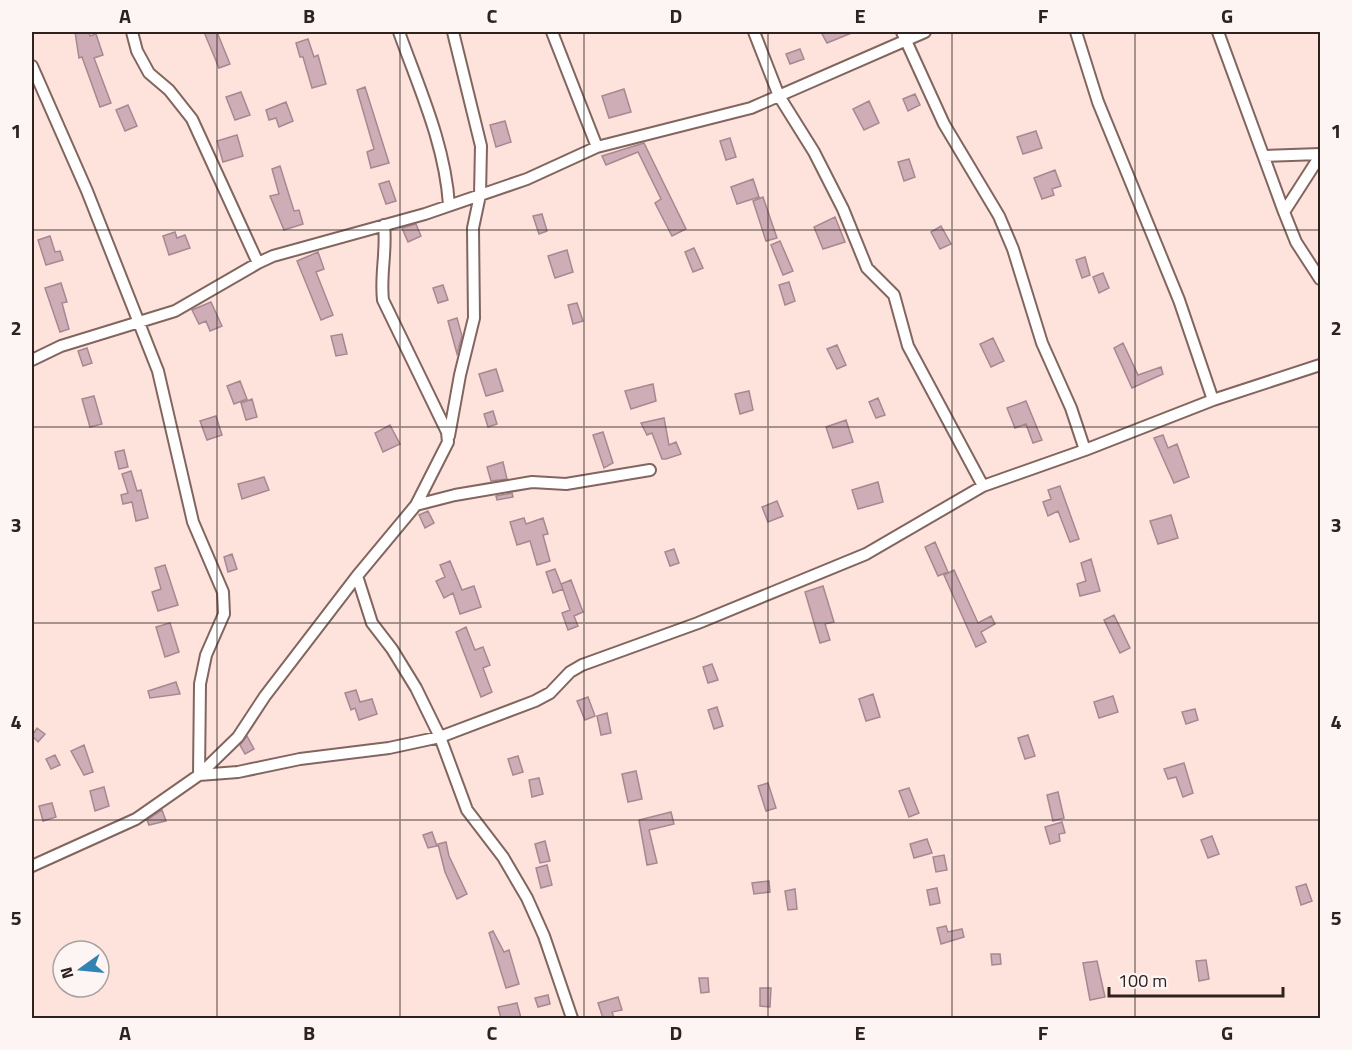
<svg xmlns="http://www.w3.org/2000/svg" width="1352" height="1050" font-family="'Titillium Web',sans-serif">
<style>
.building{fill:#ceadb6;stroke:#a78890;stroke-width:1.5}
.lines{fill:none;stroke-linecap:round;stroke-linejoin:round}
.street-casing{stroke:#82655f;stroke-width:14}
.street{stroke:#fff;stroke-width:10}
.grid{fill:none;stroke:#2e221f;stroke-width:1.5;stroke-opacity:0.55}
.neatline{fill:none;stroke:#2e221f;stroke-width:2}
.grid-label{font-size:20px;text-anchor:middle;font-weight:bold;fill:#2e221f}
</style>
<rect width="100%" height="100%" fill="#fee3dd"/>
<path class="building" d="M75,32H89L90,36L96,34L103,55L94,58L111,103L100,107L82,57L79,58Z
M204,32H217L230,64L219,68Z
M821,32H854L827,43Z
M308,39L314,57L318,55L326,84L312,88L303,57H300L296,43Z
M800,49L804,59L790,64L786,54Z
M365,87L389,163L371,168L367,152L374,149L357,90Z
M624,89L631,112L609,118L602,96Z
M241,92L250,115L235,120L226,97Z
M915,94L920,105L908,111L903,99Z
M869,101L879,123L864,130L853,109Z
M286,102L293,121L279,127L276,118L269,120L266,110Z
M128,105L137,126L125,131L116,110Z
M505,121L511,142L496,147L490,125Z
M1036,131L1042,148L1023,154L1017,137Z
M237,135L243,156L223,162L217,141Z
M730,138L736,157L726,160L720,141Z
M644,143L686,229L672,236L655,203L661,199L638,152L606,165L602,156Z
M909,159L915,177L904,181L898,162Z
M280,166L294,211L299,210L303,224L284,230L270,196L279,194L272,169Z
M1055,170L1061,186L1052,189L1054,195L1042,199L1034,178Z
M753,179L759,197L737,204L731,187Z
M389,181L396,201L386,204L379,184Z
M763,197L777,238L766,241L753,201Z
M542,214L547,231L539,234L533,216Z
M835,217L845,242L823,249L814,227Z
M416,224L421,236L408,242L402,228Z
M941,226L951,244L940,249L931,232Z
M175,232L177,238L185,235L190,248L169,255L163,236Z
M50,236L55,252L60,251L63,260L46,265L38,240Z
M780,241L793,271L783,275L771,245Z
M694,248L703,268L693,272L685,252Z
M567,250L573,272L555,278L548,256Z
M318,252L324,269L316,272L333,315L321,320L297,261Z
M1085,257L1090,275L1082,278L1076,260Z
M1103,273L1109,288L1099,293L1093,277Z
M789,282L795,301L785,305L779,285Z
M61,283L67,302L62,303L69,329L60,332L45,288Z
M443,285L448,300L438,303L433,288Z
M211,302L222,326L210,331L206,321L199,324L192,310Z
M577,303L583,321L573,324L568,305Z
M457,318L462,336L457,354L448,321Z
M342,334L347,354L336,356L331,336Z
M993,338L1004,361L991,367L980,344Z
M1123,343L1138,375L1161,367L1163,374L1132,388L1114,348Z
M837,345L846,365L837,369L827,349Z
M87,348L92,363L83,366L78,351Z
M496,369L503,391L486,396L479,374Z
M240,381L247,399L234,404L227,386Z
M653,384L656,401L631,409L625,391Z
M749,391L753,410L740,414L735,394Z
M94,396L102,424L90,427L82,399Z
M878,398L885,415L876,418L869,402Z
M252,399L257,417L246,420L241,403Z
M1026,401L1042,440L1033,443L1026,424L1015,428L1007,408Z
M493,411L497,424L488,427L484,414Z
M216,416L222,435L207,440L200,421Z
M664,418L669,445L676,442L681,454L666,459H662L652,433L647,435L641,423Z
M846,420L853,442L833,448L826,427Z
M390,425L400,444L383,452L375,433Z
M603,432L613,463L604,468L593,435Z
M1163,435L1168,448L1177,444L1189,477L1174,483L1154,438Z
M124,450L128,467L119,469L115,452Z
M503,462L507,479L491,481L487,467Z
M131,471L137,491L141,490L148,518L136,521L132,502L123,504L121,495L128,493L122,474Z
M264,477L269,490L242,499L238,484Z
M878,482L883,502L858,509L852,490Z
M1060,486L1079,539L1070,542L1058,511L1048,516L1043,502L1051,499L1048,490Z
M512,493L513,497L497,500L496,496Z
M777,501L783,516L768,522L762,507Z
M428,511L434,523L425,528L419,515Z
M1171,515L1178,538L1158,544L1150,521Z
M524,518L526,524L543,518L548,534L543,535L550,561L537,565L530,541L517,545L510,522Z
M935,542L948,572L938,576L925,547Z
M674,549L679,563L670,566L665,552Z
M232,554L237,569L228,572L224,557Z
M1091,559L1100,591L1080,596L1077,584L1086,581L1081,563Z
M450,561L462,590L474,586L481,607L460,614L453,593L444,598L436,581L445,577L440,565Z
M165,565L178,605L158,611L152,592L161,589L155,568Z
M555,569L563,589L553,593L546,572Z
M954,570L978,623L991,616L995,624L981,632L986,642L976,647L944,575Z
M571,580L583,612L574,616L578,626L568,630L562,613L570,610L561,584Z
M823,586L834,622L825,624L830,640L820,643L805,592Z
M1114,615L1130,648L1120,653L1104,620Z
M170,623L179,652L165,657L156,627Z
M466,627L475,650L483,647L490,665L483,668L492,692L481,697L456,632Z
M712,664L718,680L708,683L703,667Z
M176,682L180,694L150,698L148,691Z
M356,690L360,702L372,699L377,714L359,720L355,708L351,710L345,693Z
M873,694L880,717L866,721L859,699Z
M1113,696L1118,712L1099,718L1094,702Z
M588,697L595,716L585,720L577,701Z
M717,707L723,726L714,729L708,710Z
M1195,709L1198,720L1186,724L1182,712Z
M607,713L611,733L601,735L597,716Z
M37,728L45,734L38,742L32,736Z
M1028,735L1035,756L1025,759L1018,738Z
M247,736L254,749L245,754L240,745Z
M84,745L93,772L84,775L71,751Z
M55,755L60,765L51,769L46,759Z
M518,756L523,772L513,775L508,759Z
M1184,763L1193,793L1183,797L1176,777L1168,779L1164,769Z
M636,771L642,799L628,802L622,774Z
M539,778L543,794L532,797L529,780Z
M768,783L776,808L766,811L758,786Z
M104,787L109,806L95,811L90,791Z
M909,788L919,813L909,817L899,791Z
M1058,792L1064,818L1053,821L1047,795Z
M52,803L56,817L43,821L39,806Z
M162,810L166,821L149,825L147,820Z
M671,812L674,824L649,830L657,863L647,865L639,820Z
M1062,822L1065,833L1059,834L1060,841L1050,844L1045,827Z
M432,832L437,846L428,848L423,835Z
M1212,836L1219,854L1208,858L1201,840Z
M927,839L932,853L914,858L910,844Z
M545,841L550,861L540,863L535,844Z
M446,842L449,856L467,894L457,899L445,872L438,844Z
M944,855L947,870L936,872L933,857Z
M547,865L552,885L541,888L536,868Z
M769,881L770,892L754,894L752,883Z
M1306,884L1312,901L1301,905L1296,887Z
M937,888L940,903L930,905L927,890Z
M795,889L797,909L788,910L785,891Z
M946,926L948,932L962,929L964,937L941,944L937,928Z
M493,931L504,952L509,950L519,984L506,988L489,933Z
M991,954H1000L1001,964L992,965Z
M1206,960L1209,979L1199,981L1196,961Z
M1097,961L1105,997L1090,1000L1083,963Z
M699,978H708L709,992L701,993Z
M760,988H771L770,1007L760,1006Z
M548,995L550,1004L538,1007L535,998Z
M618,997L622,1010L612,1012L614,1018H603L598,1003Z
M517,1003L521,1018H501L498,1007Z"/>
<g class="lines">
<g class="street-casing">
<path id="street" d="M132,32L137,51L149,73L169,90L192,119L258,263L273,256L425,214L527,179L597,147L751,108L925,32
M399,32C419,88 445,144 449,205
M552,32L597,147
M754,32L779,96L814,152L843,209L867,268L894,295L908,346L983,486
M1076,32L1098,102L1179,300L1213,400L1085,450
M1218,32L1284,212
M32,66L87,191L158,371L193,522L223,592L224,614L206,655L200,684L199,775L238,772L300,759L389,748L440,737L535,701L550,693L570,672L582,665L698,623L866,554L983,486L1085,450L1071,408L1042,343L1013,249L999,216L944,124L902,32
M1264,156L1320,154
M1320,156L1284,212L1296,242L1320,279
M32,360L61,346L175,311L258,263
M1213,400L1320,365
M449,436L460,375L474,318L473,228L480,195L481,146L453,32
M416,505L455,495L532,482L566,484L650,470
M357,576L372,623L392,649L416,688L440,737L467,810L503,857L527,898L544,936L572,1018
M32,866L136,819L199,775L238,737L265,696L357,576L416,505L448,442L447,432L383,300C380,275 387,250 384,225"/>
</g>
<use href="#street" class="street"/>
</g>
<path class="grid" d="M217,32V1018M400,32V1018M584,32V1018M768,32V1018M952,32V1018M1135,32V1018M32,230H1320M32,427H1320M32,623H1320M32,820H1320"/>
<rect width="1352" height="1050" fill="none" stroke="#fcf5f4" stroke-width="66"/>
<g transform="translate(81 969) rotate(255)"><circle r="28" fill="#fcf5f4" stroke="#aaa19f" stroke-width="1.5"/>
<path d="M0-4.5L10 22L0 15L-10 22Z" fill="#3183b4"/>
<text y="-9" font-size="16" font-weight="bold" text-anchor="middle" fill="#2e221f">N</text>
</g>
<path d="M1109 987v9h174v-9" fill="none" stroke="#2e221f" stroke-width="3"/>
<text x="1118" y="987" font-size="18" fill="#2e221f" stroke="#fcf5f4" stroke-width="4.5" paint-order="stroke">100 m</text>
<rect x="33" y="33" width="1286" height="984" class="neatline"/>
<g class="grid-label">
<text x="125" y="23">A</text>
<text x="309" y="23">B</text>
<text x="492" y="23">C</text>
<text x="676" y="23">D</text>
<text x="860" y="23">E</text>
<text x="1043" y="23">F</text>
<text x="1227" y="23">G</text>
<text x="16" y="138">1</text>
<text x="1336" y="138">1</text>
<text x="16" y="335">2</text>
<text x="1336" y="335">2</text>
<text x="16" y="532">3</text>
<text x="1336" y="532">3</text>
<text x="16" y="729">4</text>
<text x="1336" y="729">4</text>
<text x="16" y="925">5</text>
<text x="1336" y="925">5</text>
<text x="125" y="1040">A</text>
<text x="309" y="1040">B</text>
<text x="492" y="1040">C</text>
<text x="676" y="1040">D</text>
<text x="860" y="1040">E</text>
<text x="1043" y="1040">F</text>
<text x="1227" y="1040">G</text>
</g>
</svg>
